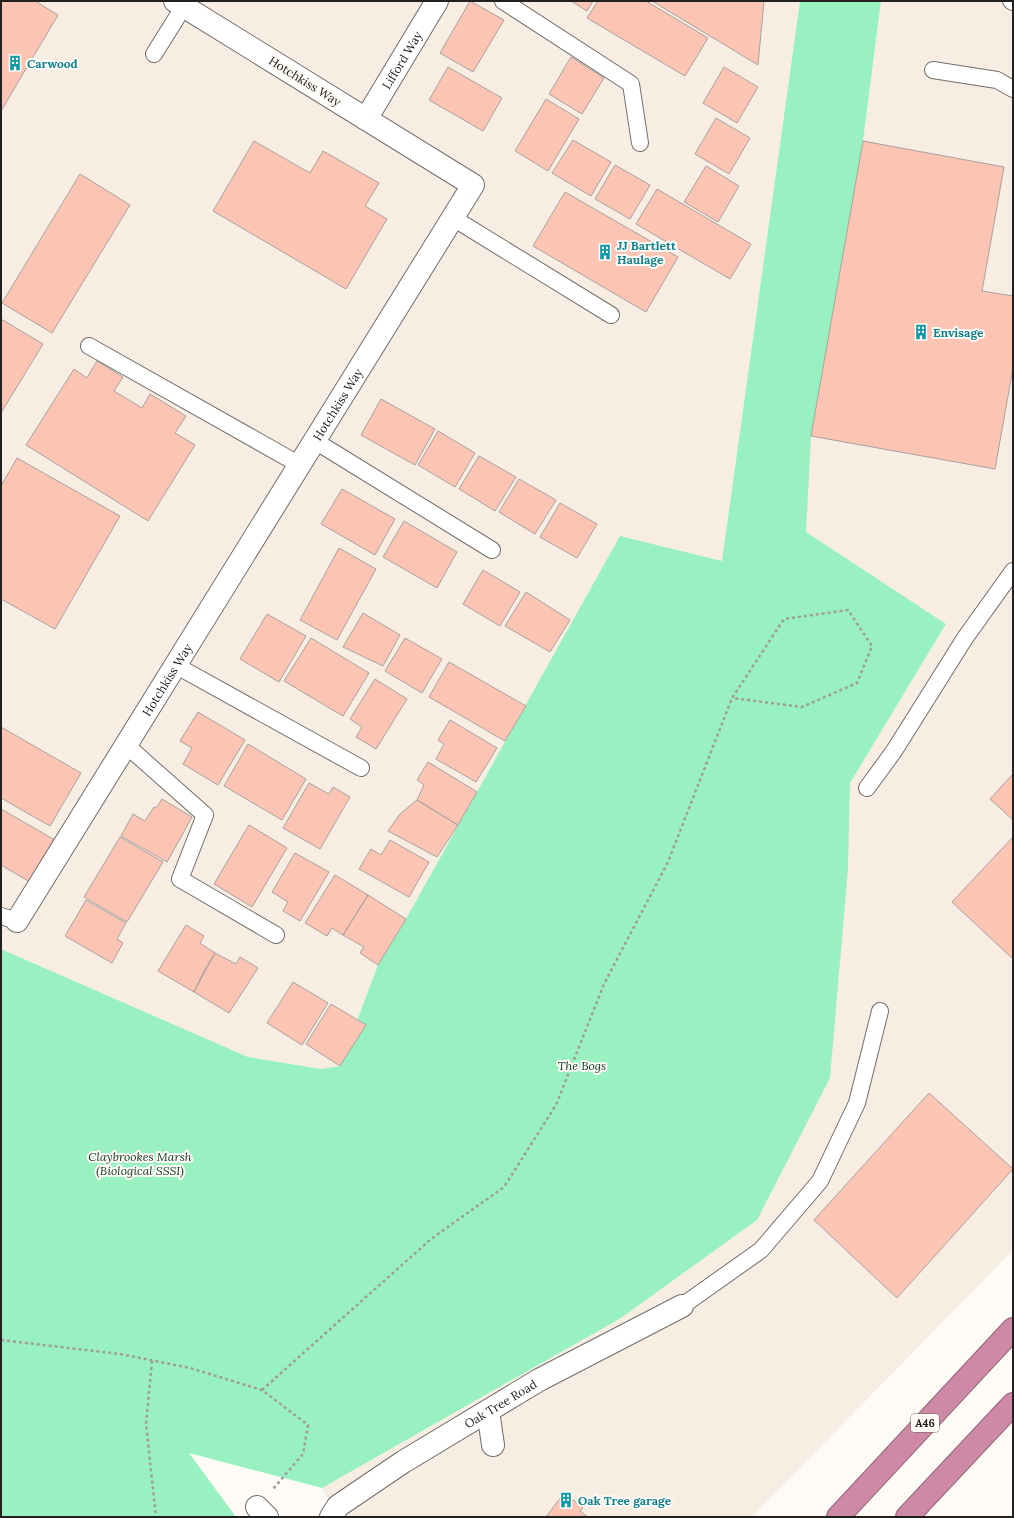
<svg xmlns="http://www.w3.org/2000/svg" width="1014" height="1518" font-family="Lora,serif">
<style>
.built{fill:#f7ede3}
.green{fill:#99f1c1}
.building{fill:#fbc4b3;stroke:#a8a2a0}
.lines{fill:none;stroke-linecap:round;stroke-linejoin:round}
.lane-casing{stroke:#716d6a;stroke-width:18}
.street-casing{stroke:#716d6a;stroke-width:24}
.highway-casing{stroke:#926577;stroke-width:24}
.path{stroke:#a09d99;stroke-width:2.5;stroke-dasharray:3 3;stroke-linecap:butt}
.lane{stroke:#fff;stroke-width:16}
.street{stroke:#fff;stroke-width:22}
.highway{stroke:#cd89a6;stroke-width:22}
.labels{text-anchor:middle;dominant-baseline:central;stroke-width:4;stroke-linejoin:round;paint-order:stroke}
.shield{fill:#fefaf5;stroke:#656260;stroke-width:1}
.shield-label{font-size:11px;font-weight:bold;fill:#232120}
.street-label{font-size:12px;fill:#232120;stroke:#fefaf5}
.culture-label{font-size:12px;font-weight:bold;fill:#0d838f;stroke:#fefaf5;text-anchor:start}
.park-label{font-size:12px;font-style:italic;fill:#0c3522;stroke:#fefaf5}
</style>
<rect width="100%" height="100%" fill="#fefaf5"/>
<path class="built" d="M1,1H800L722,562L406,919L378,965L340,1066L321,1069L248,1057L1,949Z
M881,1H1013V1250L752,1517H338L322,1488L621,1318L757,1220L848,869L850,783L946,624L805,532L811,436L863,141Z"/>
<path class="green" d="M800,1H881L863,141L811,436L806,532L946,624L850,783L848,869L830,1078L757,1220L621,1318L322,1488L189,1453L236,1517H1V949L248,1057L321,1069L340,1066L378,965L406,919L620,536L722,561Z"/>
<path class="building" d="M1,1H35L58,15L1,111Z
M470,1L504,20L473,72L440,53Z
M571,1H593L587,11Z
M598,1H646L708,38L685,76L587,18Z
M652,1H764L758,65Z
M571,57L604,78L582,114L549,94Z
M448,67L502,98L483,131L429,100Z
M724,67L758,87L737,123L703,103Z
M546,99L579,119L548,171L515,151Z
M716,118L750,138L729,174L695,154Z
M573,140L611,162L591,196L552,173Z
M254,141L310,173L323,151L379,183L365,206L387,219L346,289L213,211Z
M863,141L1004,167L982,291L1013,296V368L995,469L811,436Z
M615,165L650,185L630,219L595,199Z
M706,166L739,186L718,222L684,202Z
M80,174L130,205L52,333L2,303Z
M657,189L751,244L730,279L636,224Z
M565,192L678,257L646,312L533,246Z
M1,319L43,344L1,413Z
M97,361L123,377L114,391L142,408L150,394L186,416L175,433L195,445L148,521L26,445L74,369L87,378Z
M381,399L435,429L415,465L361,435Z
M438,431L475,453L455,487L418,465Z
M479,456L516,477L495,511L459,489Z
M17,458L120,516L55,629L1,599V486Z
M519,479L556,500L535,534L499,512Z
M342,489L395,519L375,555L321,524Z
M560,503L597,524L577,558L540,537Z
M404,521L457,552L437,588L383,557Z
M339,548L376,569L337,640L300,620Z
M483,570L520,592L500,626L463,604Z
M526,592L570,620L550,652L505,626Z
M363,613L400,635L383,666L343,647Z
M267,614L306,636L279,682L240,659Z
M311,638L369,673L343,716L284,681Z
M405,638L442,659L422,693L385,671Z
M449,662L526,706L505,741L429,697Z
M375,679L407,699L376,749L356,737L362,727L350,719Z
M198,712L245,740L218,785L183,764L192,748L180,741Z
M450,720L497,748L476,782L436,759L444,744L438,740Z
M1,727L81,773L50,826L1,798Z
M248,744L306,779L282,820L224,786Z
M428,762L477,792L458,825L417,800L424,785L417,780Z
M1013,774V820L990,799Z
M309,783L329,794L333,787L350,797L320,849L283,828Z
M162,799L192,817L167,862L121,836L133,814L145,821L154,807L156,808Z
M417,800L458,825L437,857L388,831L400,814Z
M1,809L55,840L30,882L1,865Z
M249,825L287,848L252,907L214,884Z
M120,837L163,862L127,922L84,897Z
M1013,837V959L952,902Z
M390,840L429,862L409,897L359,869L371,849L381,855Z
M295,853L329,872L300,921L283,911L288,902L272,892Z
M335,875L368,895L343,935L332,928L327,936L305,923Z
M368,895L406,919L378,965L360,953L364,947L343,935Z
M86,900L126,923L117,939L123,943L112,963L65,936Z
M186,925L204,936L200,943L215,953L204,971L194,992L158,971Z
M215,953L236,964L240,957L258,968L229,1013L194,992Z
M293,982L328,1003L302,1045L267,1023Z
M331,1004L366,1025L340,1066L306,1044Z
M929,1093L1013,1169L897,1298L814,1220Z
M564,1493L583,1508L580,1511L588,1517H546Z"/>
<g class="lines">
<g class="lane-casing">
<path id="lane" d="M503,1L631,84L640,143
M1011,1L1013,2
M154,54L184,6
M933,70L997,80L1013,89
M453,218L611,315
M89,346L300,465
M315,441L492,550
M175,665L361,768
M126,745L205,815L180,879L276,935
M867,788L894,751L965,638L1013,571
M1,916L17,921
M682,1306L761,1250L820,1181L857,1103L880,1011"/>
</g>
<g class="street-casing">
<g id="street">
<path id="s1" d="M366,119L437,1"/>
<path id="s2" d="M17,921L473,185L175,1"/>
<path d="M488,1411L493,1445"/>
<path d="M257,1507L267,1517"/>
<path id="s3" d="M331,1517L338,1506L403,1462L539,1380L682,1306"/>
</g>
</g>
<g class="highway-casing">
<path id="highway" d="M838,1517L1013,1329
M907,1517L1013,1404"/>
</g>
<path class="path" d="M1,1340L120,1354L190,1368L262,1390L308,1425L303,1454L273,1489
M152,1361L146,1424L156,1517
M262,1390L431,1239L504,1187L556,1105L604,984L668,862L732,698L784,619L848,610L872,646L857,683L802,707L732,698"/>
<use href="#lane" class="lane"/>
<use href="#street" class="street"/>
<use href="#highway" class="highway"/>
</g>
<defs>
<g id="building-bare" transform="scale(1.2)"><path d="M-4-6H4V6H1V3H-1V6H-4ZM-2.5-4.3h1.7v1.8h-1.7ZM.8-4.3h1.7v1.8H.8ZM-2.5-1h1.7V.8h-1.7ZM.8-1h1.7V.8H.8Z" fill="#0f9aa8" stroke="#fefaf5" stroke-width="2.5" paint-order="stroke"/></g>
</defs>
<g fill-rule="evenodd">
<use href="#building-bare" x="15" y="63"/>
<use href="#building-bare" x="605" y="252"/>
<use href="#building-bare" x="921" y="332"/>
<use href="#building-bare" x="566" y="1500"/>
</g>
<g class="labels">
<rect class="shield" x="911" y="1414" width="28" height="18" rx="3"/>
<g class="shield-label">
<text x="925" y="1423">A46</text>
</g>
<g class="street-label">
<text stroke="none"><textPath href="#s1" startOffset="69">Lifford Way</textPath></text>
<text transform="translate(305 81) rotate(32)">Hotchkiss Way</text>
<text stroke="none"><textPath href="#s2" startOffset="608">Hotchkiss Way</textPath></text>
<text stroke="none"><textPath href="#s2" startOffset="284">Hotchkiss Way</textPath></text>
<text stroke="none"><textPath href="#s3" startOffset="205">Oak Tree Road</textPath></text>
</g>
<g class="culture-label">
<text x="27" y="63">Carwood</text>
<text x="617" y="245">JJ Bartlett<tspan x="617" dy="14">Haulage</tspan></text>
<text x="933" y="332">Envisage</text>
<text x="578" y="1500">Oak Tree garage</text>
</g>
<g class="park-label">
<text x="582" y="1065">The Bogs</text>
<text x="140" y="1156">Claybrookes Marsh<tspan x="140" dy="14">(Biological SSSI)</tspan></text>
</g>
</g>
<rect width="1014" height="1518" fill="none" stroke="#232120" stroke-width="4"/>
</svg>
